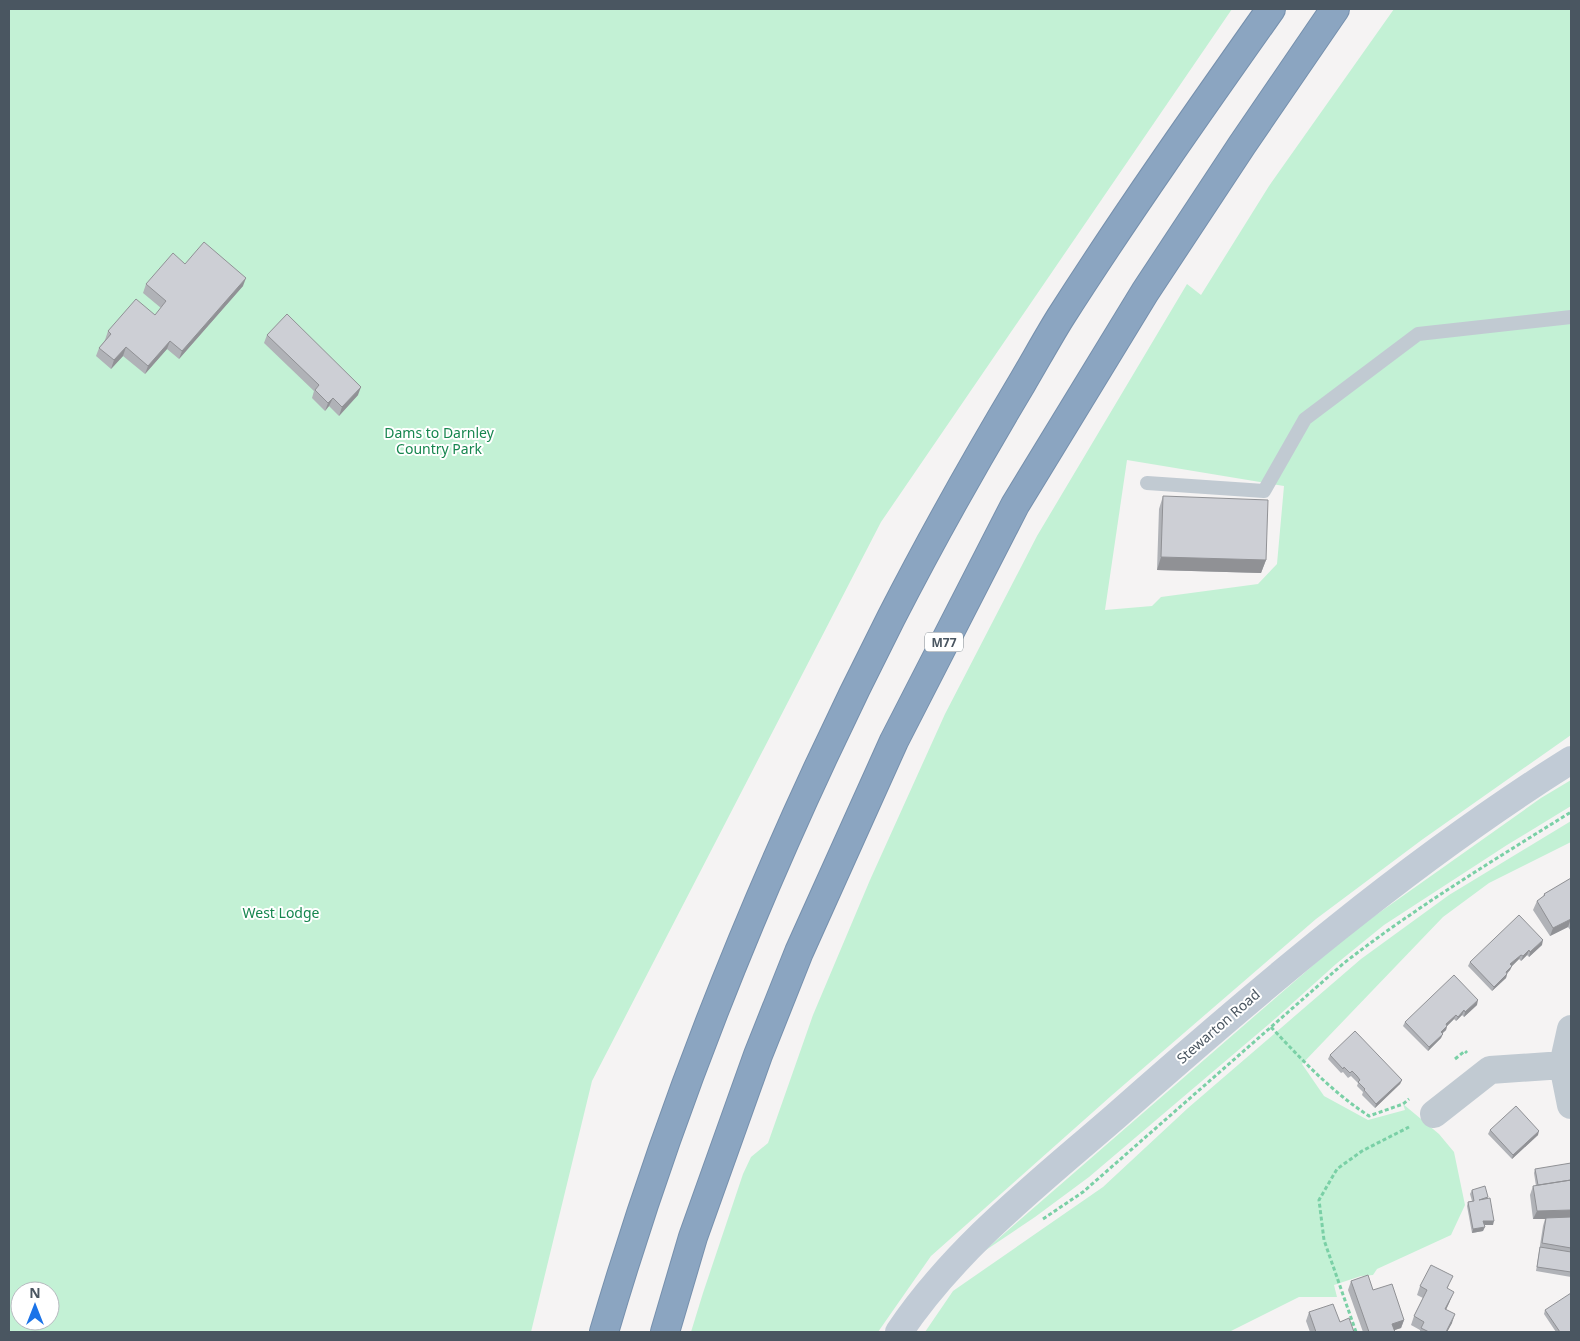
<svg xmlns="http://www.w3.org/2000/svg" width="1580" height="1341" font-family="'Noto Sans',sans-serif">
<style>
.green{fill:#c3f1d5;fill-rule:evenodd}
.lines{fill:none;stroke-linecap:round;stroke-linejoin:round}
.motorway-casing{stroke:#7690ad;stroke-width:30}
.path{stroke:#7ad0a6;stroke-width:3;stroke-dasharray:4 2.5;stroke-linecap:butt}
.service{stroke:#c1cad2;stroke-width:14}
.minor{stroke:#c1cad2;stroke-width:28}
.secondary{stroke:#c1cbd6;stroke-width:28}
.motorway{stroke:#8ba5c1;stroke-width:28}
.wall{fill:#b0b2b7}
.shaded-wall{fill:#909195}
.building{fill:#cdcfd5;stroke:#909195}
.labels{text-anchor:middle;dominant-baseline:central;stroke-width:4;stroke-linejoin:round;paint-order:stroke}
.shield{fill:#fff;stroke:#808990;stroke-width:1}
.shield-label{font-size:12px;font-weight:bold;fill:#4a5661}
.park-label{font-size:14px;fill:#17864f;stroke:#fff}
.street-label{font-size:14px;fill:#4a5661;stroke:#fff}
</style>
<rect width="100%" height="100%" fill="#f5f3f3"/>
<path class="green" d="M9,9H1232L881,522L592,1081L531,1332H9ZM20,1291H50V1321H20Z
M1394,9H1571V735L1423,839L1316,919L1111,1096L931,1256L878,1332H691L703,1293L743,1174L751,1157L768,1143L813,1015L870,880L945,714L1037,536L1187,284L1201,295L1269,186ZM1127,460L1284,486L1277,564L1258,584L1161,597L1152,606L1105,610Z
M1571,780V806L1507,845L1384,925L1336,964L1276,1018L1089,1177L1035,1217L983,1252L1349,934L1541,798Z
M1571,821V842L1489,883L1443,917L1302,1064L1324,1096L1368,1120L1405,1110L1403,1104L1439,1134L1454,1152L1465,1205L1451,1235L1377,1269L1373,1275L1361,1276L1334,1285L1337,1297H1299L1229,1332H925L953,1291L1103,1187L1188,1108L1361,959L1449,895Z"/>
<g class="lines">
<g class="motorway-casing">
<path id="motorway" d="M604,1332C677,1084 774,848 891,618C932,538 976,460 1022,383C1035,361 1047,339 1060,318C1127,213 1199,111 1271,9
M665,1332L693,1237L758,1055L799,952L894,741L1015,505L1145,292L1242,145L1335,9"/>
</g>
<path class="path" d="M1271,1027C1302,1060 1332,1092 1369,1116L1403,1104L1409,1099
M1455,1059L1465,1051L1467,1053
M1043,1219L1083,1192L1344,963C1416,907 1494,860 1571,812
M1356,1332L1324,1240L1319,1200L1337,1169L1362,1151L1409,1127"/>
<path class="service" d="M1147,483L1264,491L1305,419L1418,334L1571,317"/>
<path class="minor" d="M1571,1029L1563,1065L1571,1105
M1434,1114L1490,1070L1563,1065"/>
<path class="secondary" d="M899,1332C956,1247 1039,1183 1116,1116C1261,988 1407,863 1571,760"/>
<use href="#motorway" class="motorway"/>
</g>
<path class="wall" d="M185,264L243,286L179,359L167,349L145,374L123,356L111,369L96,356L99,348L105,340L108,331L155,315L161,308L143,293L146,284Z
M267,335L358,395L339,416L329,406L325,411L312,398L314,391L264,343Z
M1163,496L1266,560L1261,573L1157,570L1159,509Z
M1571,876V931L1568,927L1550,936L1533,910L1537,901L1543,897L1544,894L1570,879Z
M1542,945L1529,957L1527,955L1521,961L1519,959L1512,966L1510,970L1507,974L1506,978L1492,991L1468,966L1470,962Z
M1477,1005L1464,1017L1462,1015L1456,1021L1454,1019L1447,1026L1446,1030L1442,1034L1441,1038L1428,1051L1403,1026L1405,1022Z
M1330,1055L1402,1080L1400,1084L1375,1108L1362,1095L1363,1092L1357,1086L1358,1083L1351,1076L1348,1078L1343,1072L1341,1073L1328,1059Z
M1490,1130L1538,1135L1512,1159L1488,1134Z
M1571,1167V1277L1536,1271L1543,1226L1545,1219H1533L1530,1195L1533,1186H1536L1534,1173L1535,1169Z
M1472,1190L1488,1197L1487,1198L1493,1225H1484L1483,1231L1472,1233L1467,1206L1468,1202L1472,1201L1470,1194Z
M1351,1281L1373,1290L1404,1320L1401,1328L1394,1330L1395,1332H1363L1348,1290Z
M1449,1285L1447,1289L1450,1301L1446,1310L1452,1323L1447,1332H1420V1330L1411,1325L1414,1316L1423,1298L1417,1295L1420,1286Z
M1545,1310L1571,1332H1556L1544,1314Z
M1309,1312L1340,1322L1354,1332H1310L1306,1321Z"/>
<path class="shaded-wall" d="M246,278L243,286L179,359L182,351Z
M170,341L167,349L145,374L148,366Z
M126,347L123,356L111,369L114,360Z
M361,387L358,395L339,416L342,407Z
M333,398L329,406L325,411L328,403Z
M1161,557L1266,560L1261,573L1157,570Z
M1571,919L1568,927L1550,936L1553,928Z
M1543,940L1542,945L1529,957L1530,952Z
M1529,950L1527,955L1521,961L1523,956Z
M1521,955L1519,959L1509,969L1510,964Z
M1512,966L1510,970L1504,976L1506,972Z
M1507,974L1506,978L1492,991L1494,987Z
M1478,1000L1477,1005L1464,1017L1465,1012Z
M1464,1010L1462,1015L1456,1021L1458,1017Z
M1456,1015L1454,1019L1444,1029L1446,1024Z
M1447,1026L1446,1030L1439,1036L1441,1032Z
M1443,1034L1441,1038L1428,1051L1429,1047Z
M1402,1080L1400,1084L1375,1108L1376,1104Z
M1539,1131L1538,1135L1512,1159L1513,1155Z
M1571,1210V1219H1533L1537,1211Z
M1483,1221H1494L1493,1225H1482Z
M1485,1227L1483,1231L1472,1233L1473,1229Z
M1454,1292L1450,1301L1442,1318L1445,1309Z
M1455,1314L1452,1323L1447,1332H1446Z
M1404,1320L1401,1328L1389,1332L1392,1324Z"/>
<path class="building" d="M204,242L246,278L182,351L170,341L148,366L126,347L114,360L99,348L111,334L108,331L136,299L155,315L166,301L146,284L173,253L185,264Z
M287,314L361,387L342,407L333,398L328,403L315,390L319,385L267,335Z
M1163,496L1268,500L1266,560L1161,557Z
M1571,878V919L1553,928L1537,901L1545,895L1544,894Z
M1519,915L1543,940L1530,952L1529,950L1523,956L1521,955L1510,964L1512,966L1506,972L1507,974L1494,987L1470,962Z
M1454,975L1478,1000L1465,1012L1464,1010L1458,1017L1456,1015L1446,1024L1447,1026L1441,1032L1443,1034L1429,1047L1405,1022Z
M1355,1031L1402,1080L1376,1104L1364,1090L1365,1089L1358,1082L1360,1080L1357,1076L1352,1071L1350,1073L1344,1067L1343,1069L1330,1055Z
M1516,1106L1539,1131L1513,1155L1490,1130Z
M1571,1163V1180L1538,1185L1535,1169Z
M1571,1180V1210L1537,1211L1533,1186Z
M1485,1186L1488,1197L1479,1200L1490,1198L1494,1221H1483L1485,1227L1473,1229L1468,1202L1474,1201L1472,1190Z
M1571,1217V1248L1542,1243L1546,1218Z
M1540,1247L1571,1252V1272L1537,1267Z
M1431,1265L1453,1276L1447,1288L1454,1292L1445,1309L1455,1314L1446,1332H1429L1421,1328L1424,1322L1414,1316L1427,1290L1420,1286Z
M1368,1275L1373,1290L1392,1284L1404,1320L1392,1324L1395,1332H1369L1351,1281Z
M1571,1293V1332H1560L1545,1310Z
M1333,1304L1340,1322L1349,1318L1354,1332H1316L1309,1312Z"/>
<g class="labels">
<rect class="shield" x="925" y="632.5" width="38" height="19" rx="4"/>
<g class="shield-label">
<text x="944" y="642">M77</text>
</g>
<g class="park-label">
<text x="439" y="432">Dams to Darnley<tspan x="439" dy="16">Country Park</tspan></text>
<text x="281" y="912">West Lodge</text>
</g>
<g class="street-label">
<text transform="translate(1218 1026) rotate(-41)">Stewarton Road</text>
</g>
</g>
<rect width="1580" height="1341" fill="none" stroke="#4a5661" stroke-width="20"/>
<g transform="translate(35 1306)"><circle r="24" fill="#ffffff" stroke="#b7bbc0"/>
<path d="M0-4L9 19L0 12L-9 19Z" fill="#1a73e8"/>
<text y="-8" font-size="14" font-weight="bold" text-anchor="middle" fill="#4a5661">N</text>
</g>
</svg>
